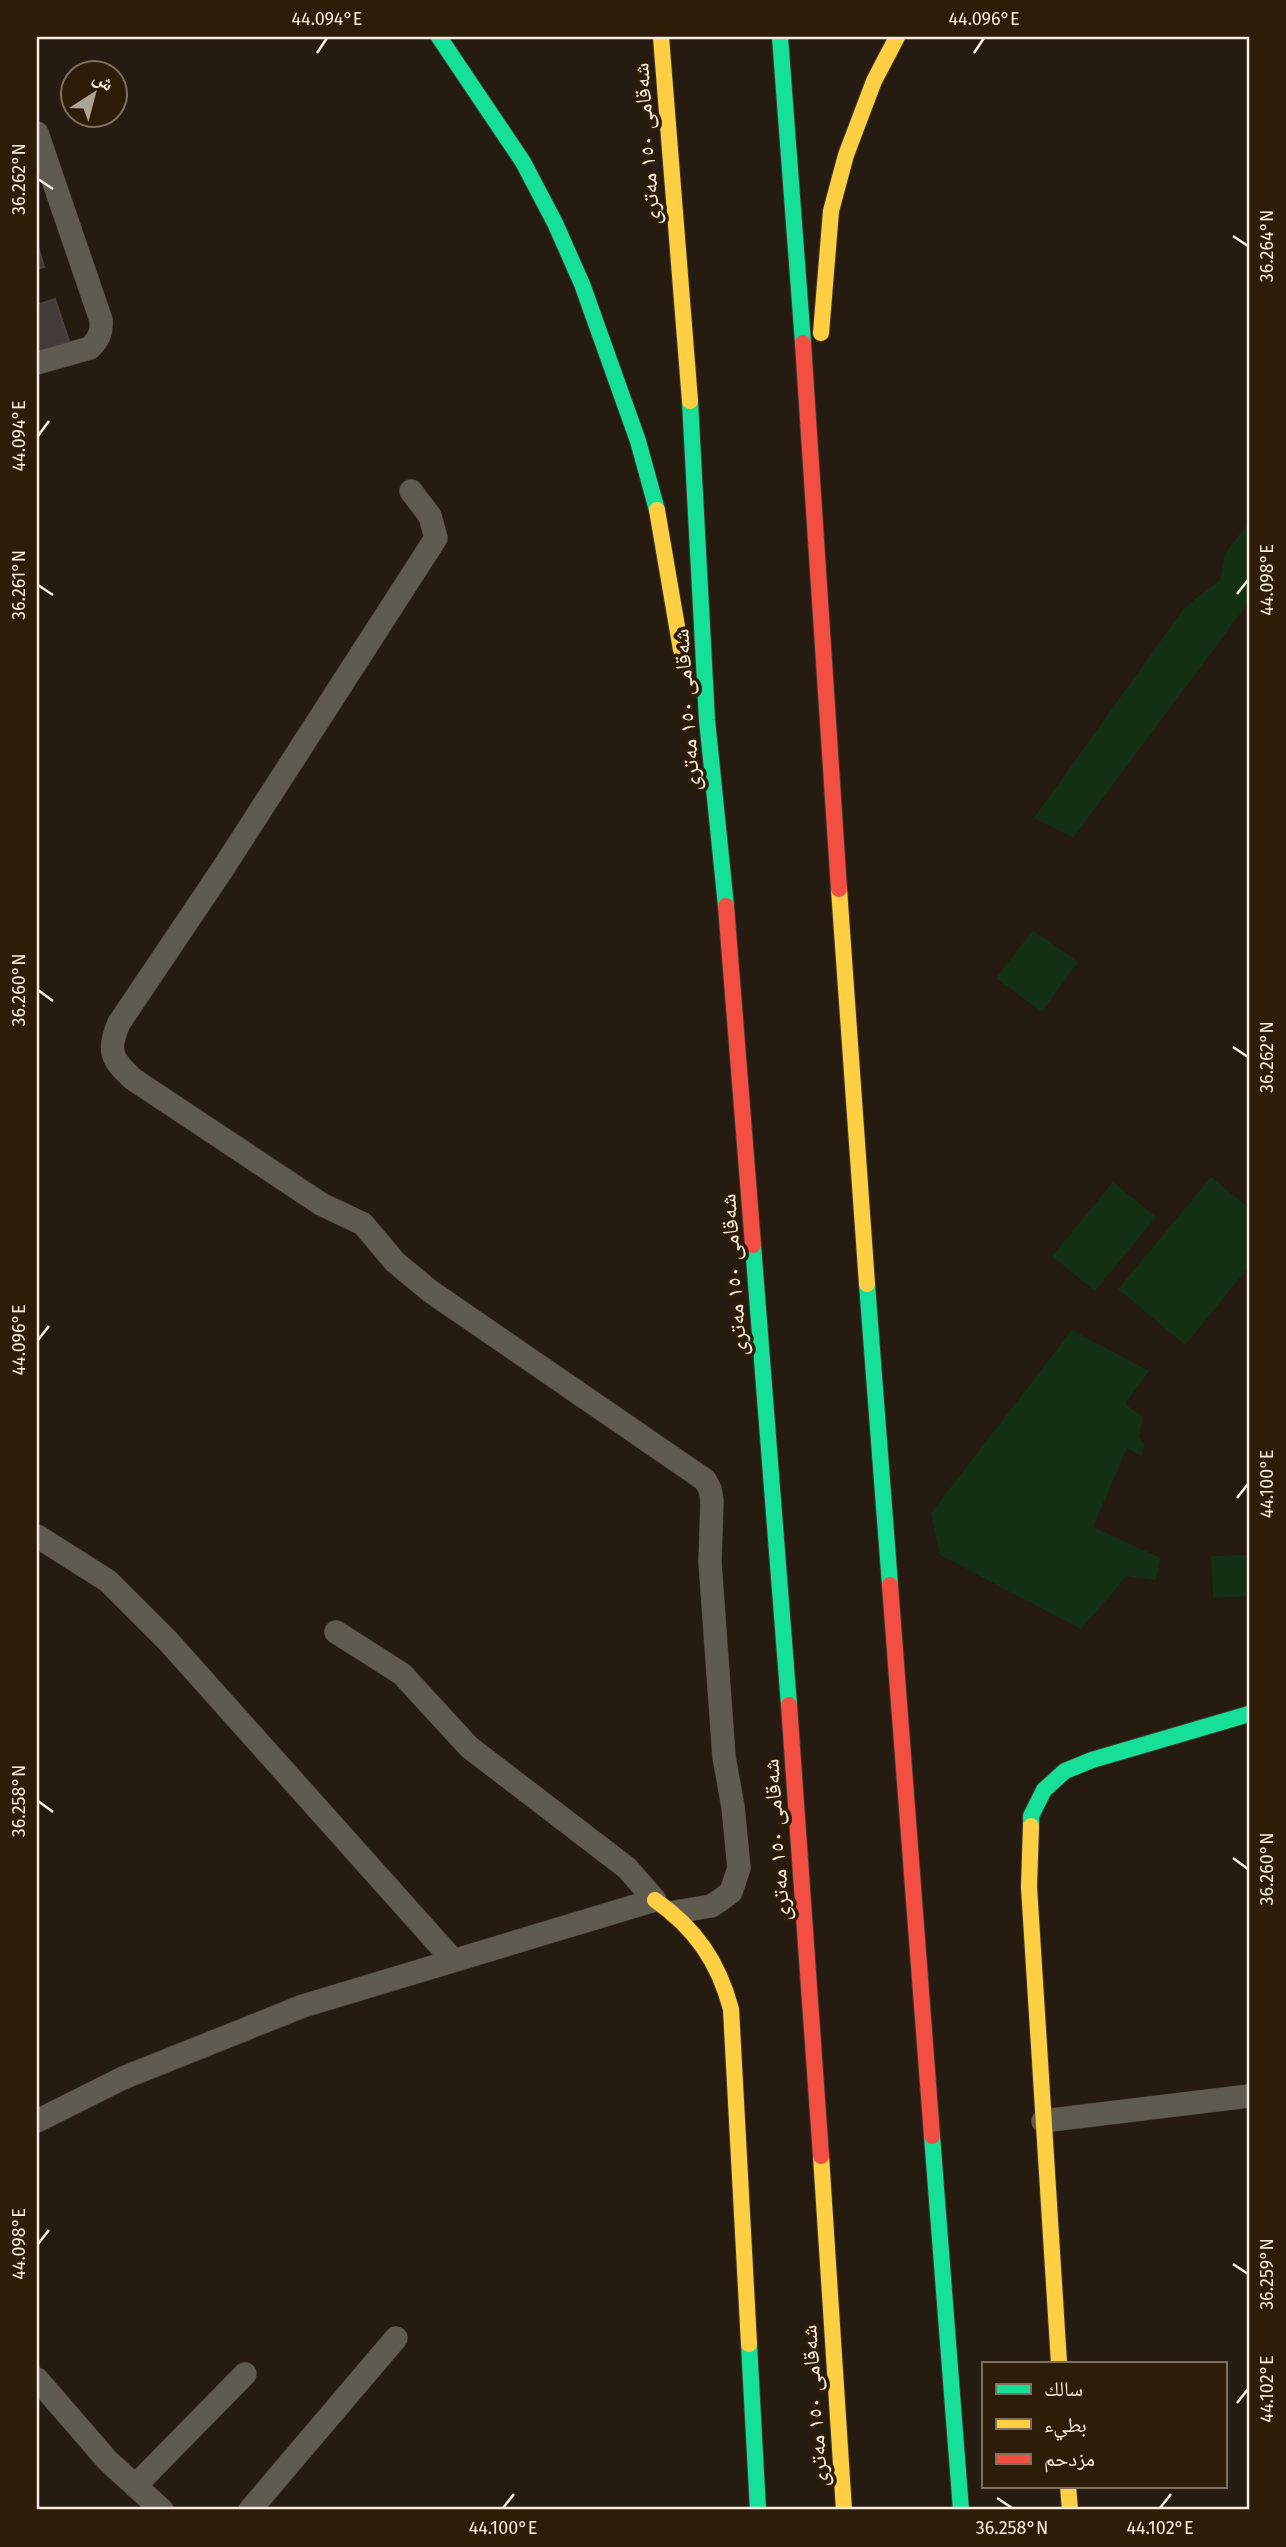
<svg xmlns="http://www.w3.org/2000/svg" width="1286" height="2547" font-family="'Fira Sans','Noto Naskh Arabic',sans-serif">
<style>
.green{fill:#143014}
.building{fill:#433b3a;stroke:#4a4242;stroke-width:2}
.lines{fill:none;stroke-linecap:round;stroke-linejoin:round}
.street-casing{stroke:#41382f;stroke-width:24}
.fast-casing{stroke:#41382f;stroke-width:18}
.slow-casing{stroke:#41382f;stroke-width:18}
.jam-casing{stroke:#41382f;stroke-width:18}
.street{stroke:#605b51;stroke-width:23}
.fast{stroke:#16e098;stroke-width:16}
.slow{stroke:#ffcf43;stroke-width:16}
.jam{stroke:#f24e42;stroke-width:16}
.ticks{fill:none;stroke:#f8ecdf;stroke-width:2.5}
.labels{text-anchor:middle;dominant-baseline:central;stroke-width:7;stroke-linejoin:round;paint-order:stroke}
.street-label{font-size:23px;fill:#f8ecdf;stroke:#2d1c08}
.neatline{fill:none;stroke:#f8ecdf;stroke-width:2.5}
.ticks-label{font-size:18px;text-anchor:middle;fill:#f8ecdf}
</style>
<rect width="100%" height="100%" fill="#251b10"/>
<path class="green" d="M1249,522V602L1073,838L1034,818L1185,607L1220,580L1226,552Z
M1033,930L1078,962L1042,1012L996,978Z
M1211,1177L1249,1208V1267L1185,1345L1118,1289Z
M1113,1182L1156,1217L1095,1291L1052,1256Z
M1072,1330L1149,1371L1125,1404L1143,1417L1139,1437L1145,1444L1141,1456L1127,1448L1093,1527L1161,1558L1156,1580L1127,1576L1081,1629L940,1555L931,1513Z
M1249,1555V1596L1213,1598L1211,1556Z"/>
<path class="building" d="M37,243L44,267L37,269Z
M55,299L69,341L37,352V305Z"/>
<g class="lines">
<g class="street-casing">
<path id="street" d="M37,133L101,320C102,332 99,339 90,348L37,363
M411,491L430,516L436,538L222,870L119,1023C107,1050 111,1059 133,1079L321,1204L363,1224L395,1262L430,1291L705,1480L710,1489L712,1500L710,1562L724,1757L733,1807L739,1868L731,1892L719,1901L711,1906L675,1912
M37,1536L108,1581L168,1641L453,1960
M37,2121L123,2078L303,2006L655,1900L627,1868L469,1747L402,1674L336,1632
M1043,2121L1249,2096
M37,2379L108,2461L162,2510
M135,2486L245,2374
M250,2510L396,2338"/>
</g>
<g class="fast-casing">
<path id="fast" d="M439,37L523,162L555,223L582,284L638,441L657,510
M780,37L803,343
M690,401L707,720L726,906
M753,1245L789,1705
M867,1284L890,1585
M1031,1826V1816L1044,1790L1065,1771L1092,1760L1249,1714
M932,2136L961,2510
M749,2344L758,2510"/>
</g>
<g class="slow-casing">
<path id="slow" d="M661,37L690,401
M821,333L831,211L846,155L874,81L897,37
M657,510L681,650
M839,889L867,1284
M1031,1826L1029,1887L1059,2363
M655,1900C695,1928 718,1961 731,2009L749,2344
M821,2156L844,2510
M1068,2486L1070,2510"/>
</g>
<g class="jam-casing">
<path id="jam" d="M803,343L839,889
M726,906L753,1245
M890,1585L932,2136
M789,1705L821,2156"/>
</g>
<use href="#street" class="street"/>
<use href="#fast" class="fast"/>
<use href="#slow" class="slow"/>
<use href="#jam" class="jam"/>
</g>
<path class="ticks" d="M317,53L327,38M974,53L984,38M38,179L53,189M1233,236L1248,246M38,436L49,421M38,585L53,595M1237,594L1248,580M38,990L53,1001M1233,1047L1248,1057M38,1340L49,1326M1237,1498L1248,1484M38,1801L53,1812M1233,1858L1248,1869M38,2244L49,2230M1233,2264L1248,2274M1237,2403L1248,2389M997,2498L1012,2508M503,2508L514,2494M1160,2508L1171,2494"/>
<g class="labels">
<g class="street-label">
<text transform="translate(646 144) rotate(-94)">شەقامی ١٥٠ مەتری</text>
<text transform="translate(686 710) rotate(-94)">شەقامی ١٥٠ مەتری</text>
<text transform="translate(733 1275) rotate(-94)">شەقامی ١٥٠ مەتری</text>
<text transform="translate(776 1840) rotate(-94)">شەقامی ١٥٠ مەتری</text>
<text transform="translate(814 2406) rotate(-94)">شەقامی ١٥٠ مەتری</text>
</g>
</g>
<rect width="1286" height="2547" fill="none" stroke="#2d1c08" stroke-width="77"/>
<rect x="982" y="2362" width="245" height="126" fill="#2d1c08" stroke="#7e6f5e" stroke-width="2"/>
<rect x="996" y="2384" width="35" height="10" fill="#16e098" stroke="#7e6f5e" stroke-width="2"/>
<text x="1044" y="2396" font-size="21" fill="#f8ecdf">سالك</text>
<rect x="996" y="2419" width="35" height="10" fill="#ffcf43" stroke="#7e6f5e" stroke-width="2"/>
<text x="1044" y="2432" font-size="21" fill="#f8ecdf">بطيء</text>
<rect x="996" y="2454" width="35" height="10" fill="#f24e42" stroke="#7e6f5e" stroke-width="2"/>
<text x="1044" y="2466" font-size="21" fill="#f8ecdf">مزدحم</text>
<g transform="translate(94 94) rotate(36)"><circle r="33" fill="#2d1c08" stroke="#7e6f5e" stroke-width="2"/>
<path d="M0-5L12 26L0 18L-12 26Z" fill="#aea397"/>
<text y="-10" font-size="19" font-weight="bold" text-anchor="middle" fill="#f8ecdf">ش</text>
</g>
<rect x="38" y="38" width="1210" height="2470" class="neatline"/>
<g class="ticks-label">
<text x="327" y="25">44.094°E</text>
<text x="984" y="25">44.096°E</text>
<text transform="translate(19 179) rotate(-90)" y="6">36.262°N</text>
<text transform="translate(1267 246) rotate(-90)" y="6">36.264°N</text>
<text transform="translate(19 436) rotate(-90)" y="6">44.094°E</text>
<text transform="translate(1267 580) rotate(-90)" y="6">44.098°E</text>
<text transform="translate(19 585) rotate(-90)" y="6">36.261°N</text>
<text transform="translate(19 990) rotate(-90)" y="6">36.260°N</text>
<text transform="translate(1267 1057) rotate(-90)" y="6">36.262°N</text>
<text transform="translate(19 1340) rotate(-90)" y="6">44.096°E</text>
<text transform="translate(1267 1484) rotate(-90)" y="6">44.100°E</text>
<text transform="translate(19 1801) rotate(-90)" y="6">36.258°N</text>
<text transform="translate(1267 1869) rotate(-90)" y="6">36.260°N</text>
<text transform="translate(19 2244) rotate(-90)" y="6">44.098°E</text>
<text transform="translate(1267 2274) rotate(-90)" y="6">36.259°N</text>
<text transform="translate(1267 2389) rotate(-90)" y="6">44.102°E</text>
<text x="503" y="2534">44.100°E</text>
<text x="1012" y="2534">36.258°N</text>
<text x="1160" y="2534">44.102°E</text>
</g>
</svg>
